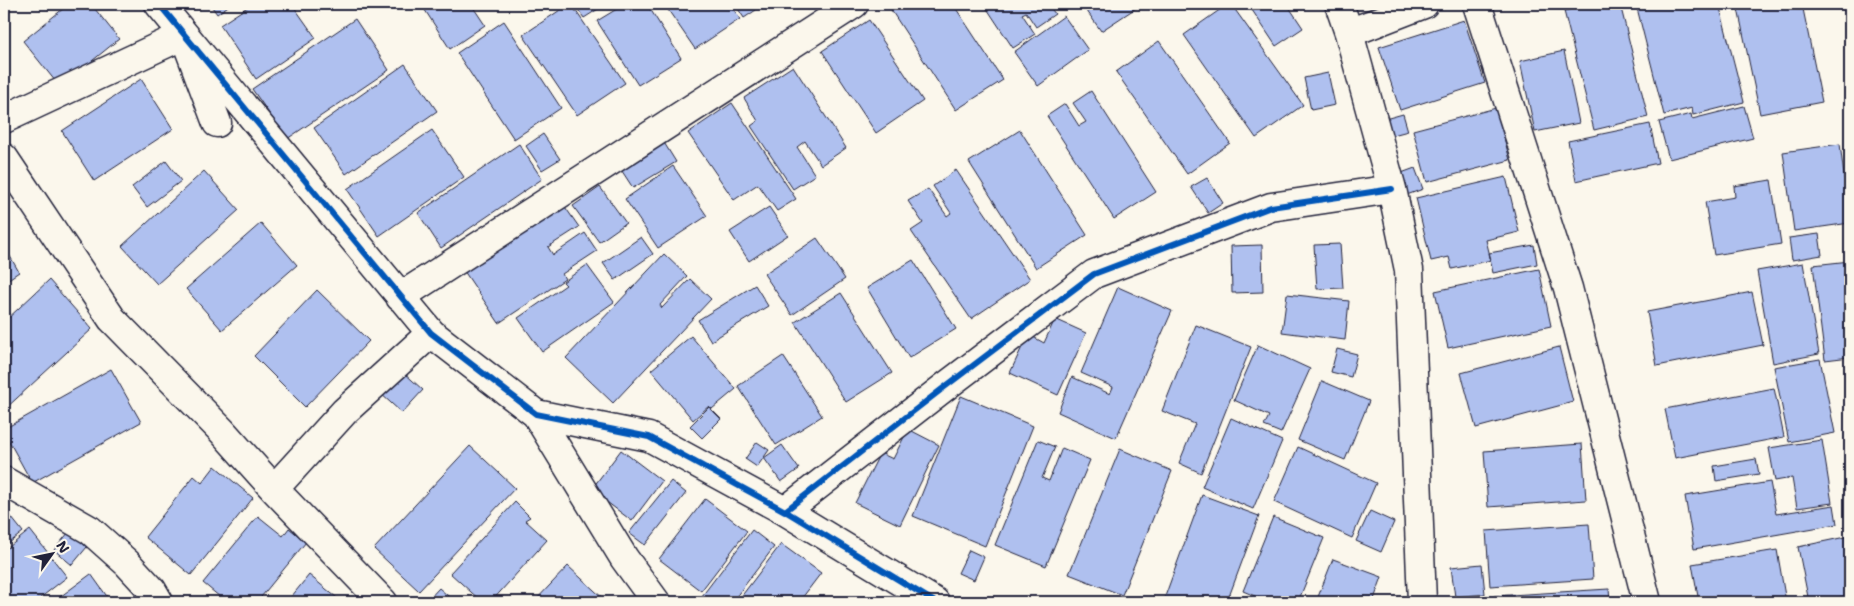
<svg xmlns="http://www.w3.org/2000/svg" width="1854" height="606" font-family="'Shantell Sans',sans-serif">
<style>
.building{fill:#afc0ef;stroke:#22223b}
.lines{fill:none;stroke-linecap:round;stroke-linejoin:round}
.minor-casing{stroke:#22223b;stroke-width:31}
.minor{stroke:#fbf7ec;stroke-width:28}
.cycleway-casing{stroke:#fbf7ec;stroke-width:9}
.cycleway{stroke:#0057b8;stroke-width:6}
</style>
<rect width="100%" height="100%" fill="#fbf7ec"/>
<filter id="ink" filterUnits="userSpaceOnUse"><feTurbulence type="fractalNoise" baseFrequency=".02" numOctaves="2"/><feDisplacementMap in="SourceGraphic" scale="10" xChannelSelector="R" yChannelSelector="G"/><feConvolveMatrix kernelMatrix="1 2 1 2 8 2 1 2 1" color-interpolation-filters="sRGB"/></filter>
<g filter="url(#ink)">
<path class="building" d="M69,4H91L119,39L60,87L23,41Z
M210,4H231L217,14Z
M252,4H292L316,38L256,79L220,25Z
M421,4H471L485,25L450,49Z
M569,4H571L625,83L577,115L523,35Z
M574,4H606L584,18Z
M625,4H647L681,58L638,85L597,21Z
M664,4H730L740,19L695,49Z
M735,4H765L744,18Z
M900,4H953L1003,80L956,110L891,10Z
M984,4H1048L1055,14L1036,27L1026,12L1022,14L1035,34L1013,48Z
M1082,4H1142L1101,31Z
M1228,4H1231L1303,105L1256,138L1184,35Z
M1248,4H1287L1303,28L1276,46Z
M1593,4H1620L1648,117L1594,130L1564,11Z
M1636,4H1719L1744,102L1693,115L1692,108L1664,115Z
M1737,4H1802L1822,102L1760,114Z
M1064,16L1088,50L1038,86L1014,52Z
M355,19L389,70L287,139L252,89Z
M869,20L923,101L876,133L822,51Z
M1464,20L1485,83L1400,110L1379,47Z
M504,21L561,108L514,139L457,53Z
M1159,41L1230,143L1187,174L1116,72Z
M1564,51L1579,123L1535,132L1520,61Z
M405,64L437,111L346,174L314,128Z
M793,66L846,148L821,165L805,141L797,147L815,175L793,189L751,126L758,121L744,98Z
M1328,73L1335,105L1311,110L1304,78Z
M141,79L173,129L94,181L62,131Z
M1091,91L1156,192L1114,219L1047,116L1065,104L1079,126L1086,122L1073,103Z
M732,103L796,199L777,211L758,184L734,200L688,133Z
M1744,106L1753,138L1669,159L1659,122L1691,114L1692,119Z
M1496,108L1510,160L1427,182L1413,130Z
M1403,114L1408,131L1389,136L1385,119Z
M1650,124L1658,163L1576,181L1568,141Z
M432,130L464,177L379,236L347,189Z
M1020,130L1087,235L1036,268L969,162Z
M543,134L560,159L542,170L526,146Z
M663,141L676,162L633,188L620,168Z
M519,144L542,179L441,248L418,213Z
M1840,144L1850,223L1794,231L1783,152Z
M166,161L181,181L147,207L132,187Z
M673,166L707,216L658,248L625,199Z
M1415,168L1423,189L1404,196L1396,175Z
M956,170L1030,279L971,319L911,231L923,223L908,201L928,189L947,216L951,213L933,186Z
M204,171L239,210L157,284L122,246Z
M1506,177L1519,232L1486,240L1491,260L1452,269L1449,257L1431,261L1416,198Z
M1207,178L1223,203L1208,213L1191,187Z
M1771,180L1781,244L1714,255L1705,202L1735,197L1734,186Z
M600,187L626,223L599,242L573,206Z
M563,204L579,227L548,247L553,255L585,233L597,251L562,274L565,279L499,323L464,271Z
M769,207L788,235L749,261L730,232Z
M261,223L297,265L222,330L186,289Z
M1819,234L1822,255L1792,260L1789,238Z
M641,237L653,254L615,280L603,263Z
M817,238L845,279L792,315L764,274Z
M1340,244L1343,288L1317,289L1314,245Z
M1262,245L1263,292L1232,293L1231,246Z
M1534,245L1537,264L1493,273L1489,253Z
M7,251L19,272L4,282V253Z
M664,254L687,276L660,305L662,308L690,279L711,299L613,403L566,358Z
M913,260L956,329L909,358L867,288Z
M1850,261V357L1825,360L1813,265Z
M1803,263L1819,354L1773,363L1757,271Z
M587,265L614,302L542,352L518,318L566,285L563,282Z
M1539,269L1551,326L1448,348L1435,291Z
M49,280L92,329L4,410V322Z
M755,285L768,306L711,341L698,320Z
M1118,287L1172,311L1116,438L1058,412L1072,377L1110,394L1113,387L1081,373Z
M317,290L369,341L305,407L254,356Z
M1752,292L1763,345L1657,366L1647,312Z
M841,293L892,373L846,402L795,322Z
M1287,294L1349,301L1345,340L1282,332Z
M4,305L10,314L4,319Z
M1055,319L1086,333L1058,395L1010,373L1028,334L1044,343Z
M1196,325L1251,347L1201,473L1179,463L1195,424L1162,411Z
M691,336L736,389L712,409L709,406L693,420L651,370Z
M1258,345L1310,369L1281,433L1264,426L1269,416L1234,400Z
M1559,347L1573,402L1476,428L1461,373Z
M1337,349L1357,354L1351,377L1331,372Z
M783,356L822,416L776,445L738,386Z
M1820,359L1835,433L1789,442L1774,367Z
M111,369L141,422L32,483L4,432V429Z
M401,370L423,390L402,413L380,393Z
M1322,381L1369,401L1345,460L1298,440Z
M1774,388L1784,437L1675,458L1665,409Z
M961,396L1033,426L985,546L913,516Z
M709,407L721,419L702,438L690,426Z
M1231,418L1282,441L1253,509L1202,487Z
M908,429L939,445L900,525L855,503L880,453L893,459Z
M1038,440L1055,447L1042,478L1049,481L1062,448L1090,460L1046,566L995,545Z
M1822,440L1832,503L1797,508L1792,478L1775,481L1769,448Z
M757,442L769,450L757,467L745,459Z
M1582,444L1586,500L1488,507L1484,451Z
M782,445L799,469L781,482L764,458Z
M470,446L515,488L419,591L374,549Z
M1298,447L1376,483L1352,538L1274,502Z
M1120,449L1172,471L1122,595L1069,574Z
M621,450L662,481L632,521L591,490Z
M1850,456V512L1847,457Z
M1756,459L1759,474L1716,481L1714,466Z
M215,466L253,498L191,575L145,537L194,476L202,483Z
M671,481L686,493L645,545L629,533Z
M1770,482L1776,514L1834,505L1837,524L1694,549L1685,496Z
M1202,495L1259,516L1227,602H1163Z
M705,499L747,531L701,591L659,559Z
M515,502L530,517L525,520L547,540L491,602H482L450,573Z
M4,508L23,532L4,547Z
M1370,511L1394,522L1381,552L1356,541Z
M258,516L283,536L289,528L306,542L257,602H226L203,583Z
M1273,517L1324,538L1298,602H1269L1243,591Z
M1589,524L1593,579L1490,586L1486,531Z
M30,530L67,577L35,602H4V551Z
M752,530L774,547L732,602H710L702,596Z
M69,532L87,547L72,565L54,550Z
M1850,536V595L1817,602H1809L1798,547Z
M781,544L821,573L799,602H737Z
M969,550L984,557L974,580L958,573Z
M1777,550L1786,602H1699L1692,564Z
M1333,559L1382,577L1373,602H1316Z
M1482,564L1485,594L1455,597L1451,567Z
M568,566L607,602H534Z
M91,574L111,602H53Z
M309,575L342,602H287Z
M439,588L455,602H426Z
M1609,589L1610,602H1494V596Z"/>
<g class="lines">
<g class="minor-casing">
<path id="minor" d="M159,4L431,333L536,414L649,437L785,511L935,602
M1339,4L1349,33L1392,189L1409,270L1422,602
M1477,4L1568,288L1647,602
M1349,33L1424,4
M4,119L184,35L217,123
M4,158L112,319L222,431L274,489L383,602
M400,297L854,4
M536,414L624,558L656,602
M4,481L90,530L127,563L152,590L159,602
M274,489L345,411L431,333
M785,511L942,389L1094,274L1271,207L1392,189"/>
</g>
<use href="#minor" class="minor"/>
<g class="cycleway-casing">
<path id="cycleway" d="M159,4L431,333L536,414L649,437L785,511L935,602
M785,511L942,389L1094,274L1271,207L1392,189"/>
</g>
<use href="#cycleway" class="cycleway"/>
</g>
</g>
<rect width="1854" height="606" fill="none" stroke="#fbf7ec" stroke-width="20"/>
<rect x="10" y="10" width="1834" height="586" fill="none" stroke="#22223b" stroke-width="2" filter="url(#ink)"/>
<g transform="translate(52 554) rotate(57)" stroke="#fbf7ec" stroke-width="4" paint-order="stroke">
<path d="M0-4L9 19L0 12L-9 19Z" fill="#22223b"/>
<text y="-8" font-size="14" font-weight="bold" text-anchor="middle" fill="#22223b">N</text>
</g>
</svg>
